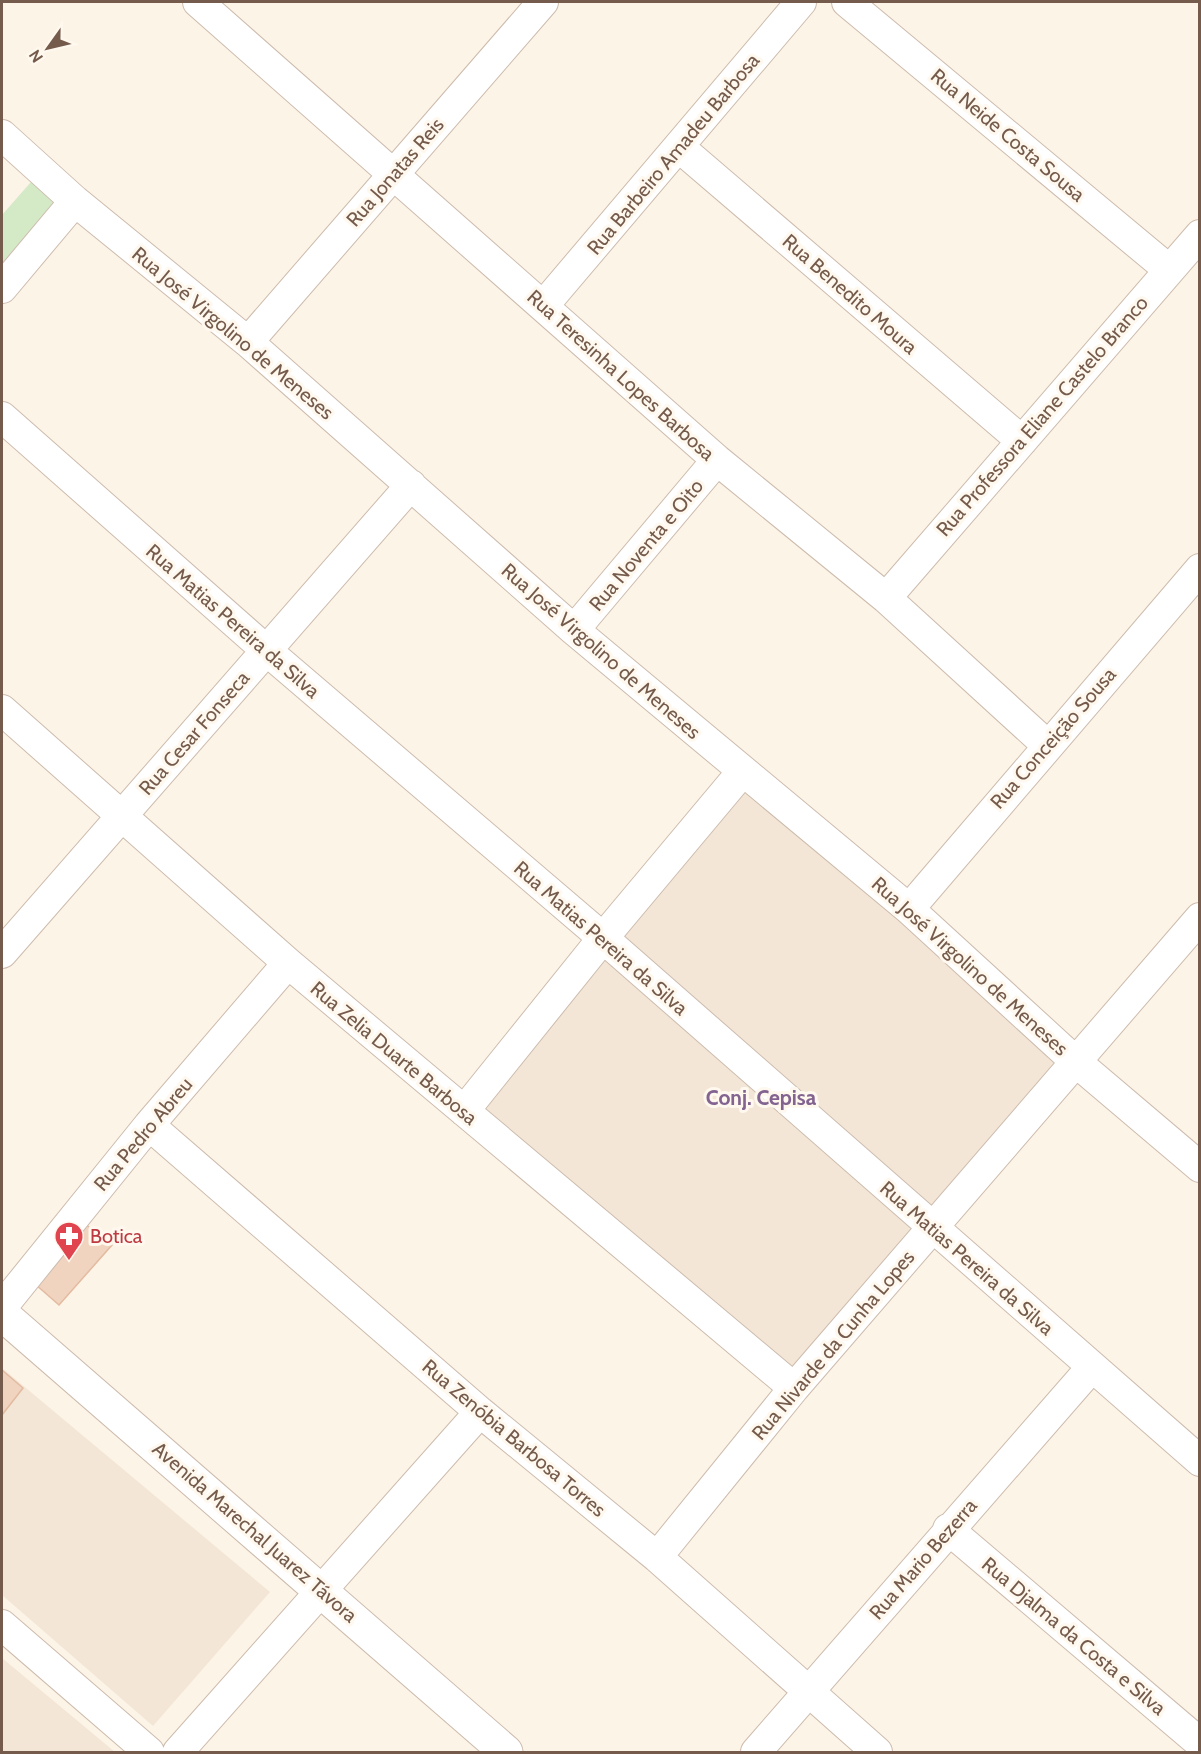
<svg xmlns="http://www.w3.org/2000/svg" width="1201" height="1754" font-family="Cabin,sans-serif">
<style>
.residential{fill:#f3e6d6}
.green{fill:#d4e9c6}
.building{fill:#f0d4c0;stroke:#e3bba1;stroke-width:1.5}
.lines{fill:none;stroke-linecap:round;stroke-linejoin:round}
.minor-casing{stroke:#cdbcae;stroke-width:32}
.tertiary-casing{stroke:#cdbcae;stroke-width:35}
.minor{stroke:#fff;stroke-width:30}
.tertiary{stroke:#fff;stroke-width:33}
.labels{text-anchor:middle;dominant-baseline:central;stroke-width:6;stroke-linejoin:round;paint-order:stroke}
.street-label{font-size:20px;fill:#755b4c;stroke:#fef8ee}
.health-label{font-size:20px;fill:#be3a42;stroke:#fef8ee;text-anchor:start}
.neighbourhood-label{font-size:21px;font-weight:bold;fill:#836491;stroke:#fef8ee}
</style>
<rect width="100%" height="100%" fill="#fcf4e7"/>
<path class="residential" d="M742,772L1075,1061L794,1388L464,1111Z
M2,1368L270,1592L153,1726L2,1595Z
M2,1658L115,1752H2Z"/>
<path class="green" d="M31,182L56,204L2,265V215Z"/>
<path class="building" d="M79,1219L112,1245L59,1305L27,1277Z
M2,1370L23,1388L2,1415Z"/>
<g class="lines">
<g class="minor-casing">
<path id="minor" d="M198,2L717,460L886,598L1047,745
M847,2L1168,269
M2,135L75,201L248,342L574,630L909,909L1075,1061L1200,1167
M679,147L1022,441
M2,288L75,201
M544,305L801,2
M248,342L543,2
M2,417L266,650L603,938L1200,1461
M886,598L1200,235
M574,630L717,460
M2,710L288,963L794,1388
M909,909L1200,569
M2,953L411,485
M464,1111L603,938L742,772
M149,1125L480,1412L657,1557L877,1752
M2,1307L149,1125L288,963
M948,1529L1200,1743
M657,1557L794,1388L1200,918
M2,1625L149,1752
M178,1752L480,1412
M756,1752L1092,1367"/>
</g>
<g class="tertiary-casing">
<path id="tertiary" d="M2,1314L506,1752"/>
</g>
<use href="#minor" class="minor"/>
<use href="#tertiary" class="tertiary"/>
</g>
<defs>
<g id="pharmacy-pin" transform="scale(1.5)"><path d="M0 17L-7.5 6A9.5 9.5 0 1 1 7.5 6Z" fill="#e0444e" stroke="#fef8ee"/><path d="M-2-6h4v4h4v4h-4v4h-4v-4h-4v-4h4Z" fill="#fff"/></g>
</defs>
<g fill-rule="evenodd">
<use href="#pharmacy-pin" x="69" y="1236"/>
</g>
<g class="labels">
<g class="street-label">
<text transform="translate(1008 135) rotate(40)">Rua Neide Costa Sousa</text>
<text transform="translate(673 154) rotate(-50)">Rua Barbeiro Amadeu Barbosa</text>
<text transform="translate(395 172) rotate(-49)">Rua Jonatas Reis</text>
<text transform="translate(850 294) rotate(41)">Rua Benedito Moura</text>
<text transform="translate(233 333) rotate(40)">Rua José Virgolino de Meneses</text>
<text transform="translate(621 375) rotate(42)">Rua Teresinha Lopes Barbosa</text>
<text transform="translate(1042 416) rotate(-49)">Rua Professora Eliane Castelo Branco</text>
<text transform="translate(646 545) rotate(-50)">Rua Noventa e Oito</text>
<text transform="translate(233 621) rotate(41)">Rua Matias Pereira da Silva</text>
<text transform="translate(601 651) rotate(41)">Rua José Virgolino de Meneses</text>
<text transform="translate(194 733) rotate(-49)">Rua Cesar Fonseca</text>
<text transform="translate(1053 738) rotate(-49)">Rua Conceição Sousa</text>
<text transform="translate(601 938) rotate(41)">Rua Matias Pereira da Silva</text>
<text transform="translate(970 966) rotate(42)">Rua José Virgolino de Meneses</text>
<text transform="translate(394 1053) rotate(40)">Rua Zelia Duarte Barbosa</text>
<text transform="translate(143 1134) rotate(-50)">Rua Pedro Abreu</text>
<text transform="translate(967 1258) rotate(41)">Rua Matias Pereira da Silva</text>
<text transform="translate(833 1345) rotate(-50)">Rua Nivarde da Cunha Lopes</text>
<text transform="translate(514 1438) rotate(40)">Rua Zenóbia Barbosa Torres</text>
<text transform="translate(255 1532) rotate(41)">Avenida Marechal Juarez Távora</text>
<text transform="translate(923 1559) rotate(-49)">Rua Mario Bezerra</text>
<text transform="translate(1074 1636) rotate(40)">Rua Djalma da Costa e Silva</text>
</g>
<g class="health-label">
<text x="90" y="1236">Botica</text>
</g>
<g class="neighbourhood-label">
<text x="761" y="1097">Conj. Cepisa</text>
</g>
</g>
<rect width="1201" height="1754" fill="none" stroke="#755b4c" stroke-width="6"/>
<g transform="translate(48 48) rotate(236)" stroke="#fef8ee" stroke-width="4.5" paint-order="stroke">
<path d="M0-4.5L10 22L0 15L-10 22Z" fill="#755b4c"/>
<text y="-9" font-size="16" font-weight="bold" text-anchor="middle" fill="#755b4c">N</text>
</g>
</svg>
